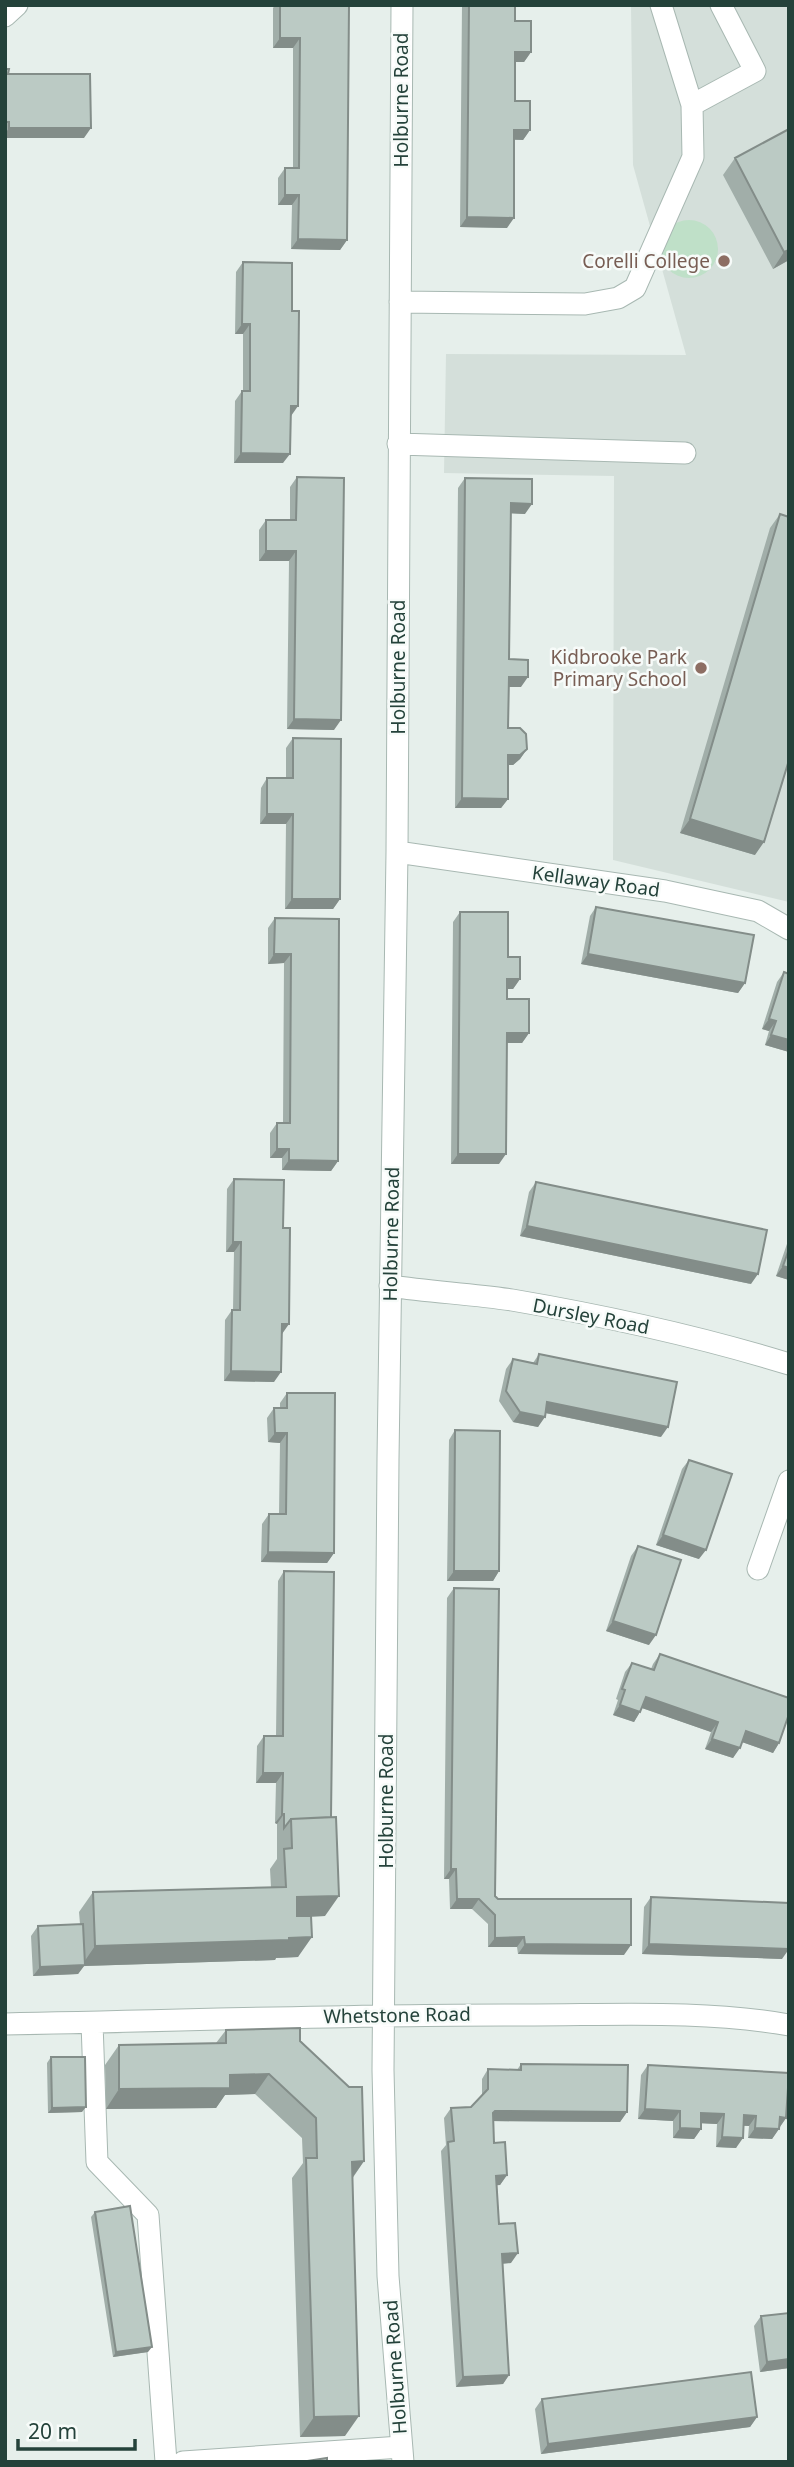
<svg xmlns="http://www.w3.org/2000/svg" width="794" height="2467" font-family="'Noto Sans',sans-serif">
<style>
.built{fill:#d4dfda}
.green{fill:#bfe0c8}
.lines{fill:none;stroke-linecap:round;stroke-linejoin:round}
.minor-casing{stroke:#a8b8b2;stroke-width:23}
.minor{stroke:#fff;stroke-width:21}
.wall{fill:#a1aea9}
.shaded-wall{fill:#838d89}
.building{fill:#bbcac4;stroke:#838d89;stroke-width:2}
.education-dot{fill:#8d6e63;stroke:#f7fbf9;stroke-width:2.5}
.labels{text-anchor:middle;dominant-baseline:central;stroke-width:5;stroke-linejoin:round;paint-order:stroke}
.street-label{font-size:19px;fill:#24423a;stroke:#f7fbf9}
.education-label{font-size:19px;fill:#785e54;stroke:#f7fbf9;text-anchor:end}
</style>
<rect width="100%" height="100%" fill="#e6efeb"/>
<path class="built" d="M631,5H789V902L613,860L614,476L444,473L446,354L686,355L633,165Z"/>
<path class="green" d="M660 249a29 29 0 1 1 58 0a29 29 0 1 1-58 0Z"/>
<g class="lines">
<g class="minor-casing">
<path id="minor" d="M402,5L397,852L388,1459L383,2070L388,2276L403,2462
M661,5L692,105
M5,16L17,5
M400,302L585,304L618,298L635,288L693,157L692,105L755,71L721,5
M398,444L685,453
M397,852L665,891L758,911L789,929
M390,1286C431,1292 472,1294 512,1300C606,1316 698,1336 789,1364
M758,1569L789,1481
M92,2023L97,2162L148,2215L166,2462
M5,2024C180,2021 355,2014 530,2015C615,2015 704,2010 789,2025
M183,2462L401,2447"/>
</g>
<use href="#minor" class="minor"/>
</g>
<path class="wall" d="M275,5H349L347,240L340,250L291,249L292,205H278V178L285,168H293V48H273V8Z
M462,5H515V21L531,52L524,62H515V101L530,130L523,140H514L507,228L460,227Z
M5,69L8,74L84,138H5Z
M789,129V260L773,269L723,175L735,158Z
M243,262L291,416L283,463H234L235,401L242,391H243V334H235L236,272Z
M297,477L334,730L287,729L289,561H259V530L266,520H290V487Z
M465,478L525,514L511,513L509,659L521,687H508V728L527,749L520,759L513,765H508V799L501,808H455L458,488Z
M780,514L755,855L680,833L770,528Z
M293,738L340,899L333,909H285L286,824H260L261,788L267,778H286V748Z
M596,907L745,983L738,993L581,964L590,916Z
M460,912L508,957L520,979L513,989H507V999L529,1033L522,1043H507L499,1164H451L453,922Z
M275,918L339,919L338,1161L331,1171L282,1170V1158H270V1133L277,1123H283L284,963L268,964V928Z
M784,972L789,974V1052L765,1045L769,1031L762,1029L777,982Z
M234,1179L282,1334L274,1382L224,1381L225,1320L232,1310H233L234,1252H226L227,1189Z
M536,1182L751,1284L520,1236L529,1192Z
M789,1238V1280L776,1276Z
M539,1354L661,1437L545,1413L538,1427L513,1422L499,1401L506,1369L513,1359L533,1363Z
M287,1393L334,1553L327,1563L261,1562L262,1524L269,1514H279L280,1443L268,1442L267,1418L274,1408H280V1403Z
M455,1430L499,1571L493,1581H447L449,1440Z
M689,1460L699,1559L656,1545L682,1469Z
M638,1546L649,1645L606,1631L631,1556Z
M284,1571L325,1916L311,1917L298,1957L276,1958L275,1960L84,1966L78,1974L33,1976L31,1936L38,1926L80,1924L79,1912L93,1892L271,1887L270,1869L277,1859V1824L275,1823L276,1783H256L257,1746L264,1736H276L278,1581Z
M454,1588L495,1896L498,1899L624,1955L518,1954L517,1947H488V1924L472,1909H450L449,1879H444L447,1598Z
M660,1654L779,1743L773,1753L742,1742L733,1758L705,1749L711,1732L642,1708L634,1722L613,1715L618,1700L616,1699L625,1672L632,1663L651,1669L653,1664Z
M651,1897L782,1959L642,1954L644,1907Z
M226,2030L300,2041L364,2161L352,2179L345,2436L300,2437L292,2178L303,2163L302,2138L255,2094L225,2095L216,2108L106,2109L105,2065L119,2045L216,2043Z
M51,2057L82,2112L48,2113L47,2063Z
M521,2064L627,2112L620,2122L493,2121L494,2143L507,2175L500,2185H497L499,2224L511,2263L502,2264L509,2375L503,2384L456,2387L441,2151L446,2145L444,2118L451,2108L471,2107L482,2096V2079L488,2069L517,2070Z
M648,2065L786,2118L772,2139L748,2138L749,2126H744L736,2148L716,2147L717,2124L701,2123V2129L694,2139L673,2138V2121L638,2119L641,2075Z
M95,2212L148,2352L113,2357L91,2217Z
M789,2313V2368L760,2372L754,2326L761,2316Z
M542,2399L757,2417L750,2427L541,2454L535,2409Z"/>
<path class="shaded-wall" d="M280,38H300L293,48H273Z
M515,52H531L524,62H508Z
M9,128H91L84,138H5V134Z
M514,130H530L523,140L507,139Z
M285,195H299L292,205H278Z
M467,217L514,218L507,228L460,227Z
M298,239L347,240L340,250L291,249Z
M789,250V260L773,269L784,252Z
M242,324H250L243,334H235Z
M291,406H298L291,416H284Z
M241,453L290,454L283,463H234Z
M511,503L532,504L525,514L504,513Z
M266,551H296L289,561H259Z
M509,677H528L521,687H502Z
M294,719L341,720L334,730L287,729Z
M527,749L520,759L513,765H501L508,755Z
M462,798L508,799L501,808H455Z
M267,814H293L286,824H260Z
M690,819L764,842L755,855L680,833Z
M292,899H340L333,909H285Z
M274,954H291L284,963L268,964Z
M588,954L745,983L738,993L581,964Z
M507,979H520L513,989H500Z
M769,1019L776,1021L769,1031L762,1029Z
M507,1033H529L522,1043H500Z
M771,1035L789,1040V1052L765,1045Z
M277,1149H289L282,1158H270Z
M458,1154H506L499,1164H451Z
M289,1160L338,1161L331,1171L282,1170Z
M527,1226L758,1274L751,1284L520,1236Z
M233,1242H241L234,1252H226Z
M783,1266L789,1268V1280L776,1276Z
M282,1324H289L282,1334Z
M231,1371L281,1372L274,1382L224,1381Z
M547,1402L668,1427L661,1437L541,1412Z
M520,1412L545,1417L538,1427L513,1422Z
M275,1433H287L280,1443L268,1442Z
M663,1535L706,1550L699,1559L656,1545Z
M268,1552L334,1553L327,1563L261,1562Z
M454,1571H499L493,1581H447Z
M613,1621L656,1635L649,1645L606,1631Z
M646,1697L718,1722L711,1732L639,1707Z
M620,1705L640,1712L634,1722L613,1715Z
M746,1731L779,1743L773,1753L739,1741Z
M712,1739L740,1748L733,1758L705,1749Z
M263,1773H283L276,1783H256Z
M282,1814H284L277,1824L275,1823Z
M451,1869H456L449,1879H444Z
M339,1896L325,1916L283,1917L297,1897Z
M457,1899H479L472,1909H450Z
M312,1937L298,1957L276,1958L275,1960L84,1966L78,1974L33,1976L40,1967L82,1965L95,1946Z
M524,1937L517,1947H488L495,1938Z
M525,1944L631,1945L624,1955L518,1954Z
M649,1944L789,1949L782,1959L642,1954Z
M269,2074L255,2094L225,2095L216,2108L106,2109L119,2089L230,2075Z
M86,2107L82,2112L48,2113L52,2108Z
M645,2109L680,2111L673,2121L638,2119Z
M495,2111L627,2112L620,2122L488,2121Z
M701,2113L724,2114L717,2124L695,2123Z
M744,2115L756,2116L749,2126L737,2125Z
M780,2117L786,2118L779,2128Z
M680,2128L701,2129L694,2139L673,2138Z
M755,2128L779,2129L772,2139L748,2138Z
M722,2137L743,2138L736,2148L716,2147Z
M364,2161L350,2181L352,2162Z
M507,2175L500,2185L489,2186L496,2176Z
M518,2253L511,2263L495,2264L502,2254Z
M152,2347L148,2352L113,2357L116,2352Z
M789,2359V2368L760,2372L767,2362Z
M509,2375L503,2384L456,2387L463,2377Z
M359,2416L345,2436L300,2437L314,2417Z
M757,2417L750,2427L541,2454L548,2444Z"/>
<path class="building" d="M280,5H349L347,240L298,239L299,195H285V168H299L300,38H280Z
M469,5H515V21H531V52H515V101H530V130H514V218L467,217Z
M5,69H9L8,74H90L91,128H9V122H5Z
M789,129V250L784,252L735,158Z
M243,262L292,263V311H299L298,406H291L290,454L241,453L242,391H250V324H242Z
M297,477L344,478L341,720L294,719L296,551H266V520H296Z
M465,478L532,479V504L511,503L509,659L528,660V677H509L508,728H520L526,734L527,749L520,755H508V799L462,798Z
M780,514L789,517V760L764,842L690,819Z
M293,738L341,739L340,899H292L293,814H267V778H293Z
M596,907L754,935L745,983L588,954Z
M460,912H508V957H520V979H507V999H529V1033H507L506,1154H458Z
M275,918L339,919L338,1161L289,1160V1149H277V1123H290L291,954H274Z
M784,972L789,974V1040L771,1035L776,1021L769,1019Z
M234,1179L284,1180L283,1228H290L289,1324H282L281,1372L231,1371L232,1310H240L241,1242H233Z
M536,1182L767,1230L758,1274L527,1226Z
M789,1249V1268L783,1266Z
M539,1354L677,1382L668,1427L547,1402L545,1417L520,1412L506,1391L513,1359L537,1364Z
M287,1393H335L334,1553L268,1552L269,1514H286L287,1433H275L274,1408H287Z
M455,1430L500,1431L499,1571H454Z
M689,1460L732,1474L706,1550L663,1535Z
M638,1546L681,1560L656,1635L613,1621Z
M284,1571L334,1572L331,1817L291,1819L284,1828V1814H282L283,1773H263L264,1736H283Z
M454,1588L499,1589L495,1896L498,1899H631V1945L525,1944L524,1937L495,1938V1915L479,1899H457L456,1869H451Z
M660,1654L789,1698V1714L779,1743L746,1731L740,1748L712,1739L718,1722L646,1697L640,1712L620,1705L625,1690L622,1689L632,1663L654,1670Z
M336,1817L339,1896L297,1897V1916H311L312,1937L289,1938V1940L95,1946L93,1892L286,1887L284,1849L292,1848L291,1819Z
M651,1897L789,1903V1949L649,1944Z
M83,1924L85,1965L40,1967L38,1926Z
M300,2028V2041L349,2087H362L364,2161L352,2162L359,2416L314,2417L306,2158H317L316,2118L269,2074L230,2075V2088L119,2089V2045L226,2043V2030Z
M51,2057H85L86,2107L52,2108Z
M521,2064L628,2065L627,2112L495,2111L493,2113L494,2143L505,2142L507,2175L496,2176L499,2224L515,2223L518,2253L502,2254L509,2375L463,2377L448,2142L454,2141L451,2108L471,2107L488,2089V2069L521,2070Z
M648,2065L789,2073L786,2118L780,2117L779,2129L755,2128L756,2116L744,2115L743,2138L722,2137L724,2114L701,2113V2129L680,2128V2111L645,2109Z
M130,2206L152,2347L116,2352L95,2212Z
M789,2313V2359L767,2362L761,2316Z
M751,2372L757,2417L548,2444L542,2399Z
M327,2458V2462H301Z"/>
<g class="education-dot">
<circle cx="724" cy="261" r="7"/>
<circle cx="701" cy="668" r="7"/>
</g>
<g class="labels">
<g class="street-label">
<text transform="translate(401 100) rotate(-90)">Holburne Road</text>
<text transform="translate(398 667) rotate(-90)">Holburne Road</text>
<text transform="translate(596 881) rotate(8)">Kellaway Road</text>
<text transform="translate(391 1234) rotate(-89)">Holburne Road</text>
<text transform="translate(591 1316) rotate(11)">Dursley Road</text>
<text transform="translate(386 1801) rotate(-90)">Holburne Road</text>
<text transform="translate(397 2015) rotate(-1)">Whetstone Road</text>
<text transform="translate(395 2367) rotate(-94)">Holburne Road</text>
</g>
<g class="education-label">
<text x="710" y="261">Corelli College</text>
<text x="687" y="657">Kidbrooke Park<tspan x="687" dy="22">Primary School</tspan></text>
</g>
</g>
<rect width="794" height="2467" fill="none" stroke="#24423a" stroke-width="14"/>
<path d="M18 2439v10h117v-10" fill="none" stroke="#24423a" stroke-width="3.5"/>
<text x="28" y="2439" font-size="21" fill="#24423a" stroke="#f7fbf9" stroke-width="5" paint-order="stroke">20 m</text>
</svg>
